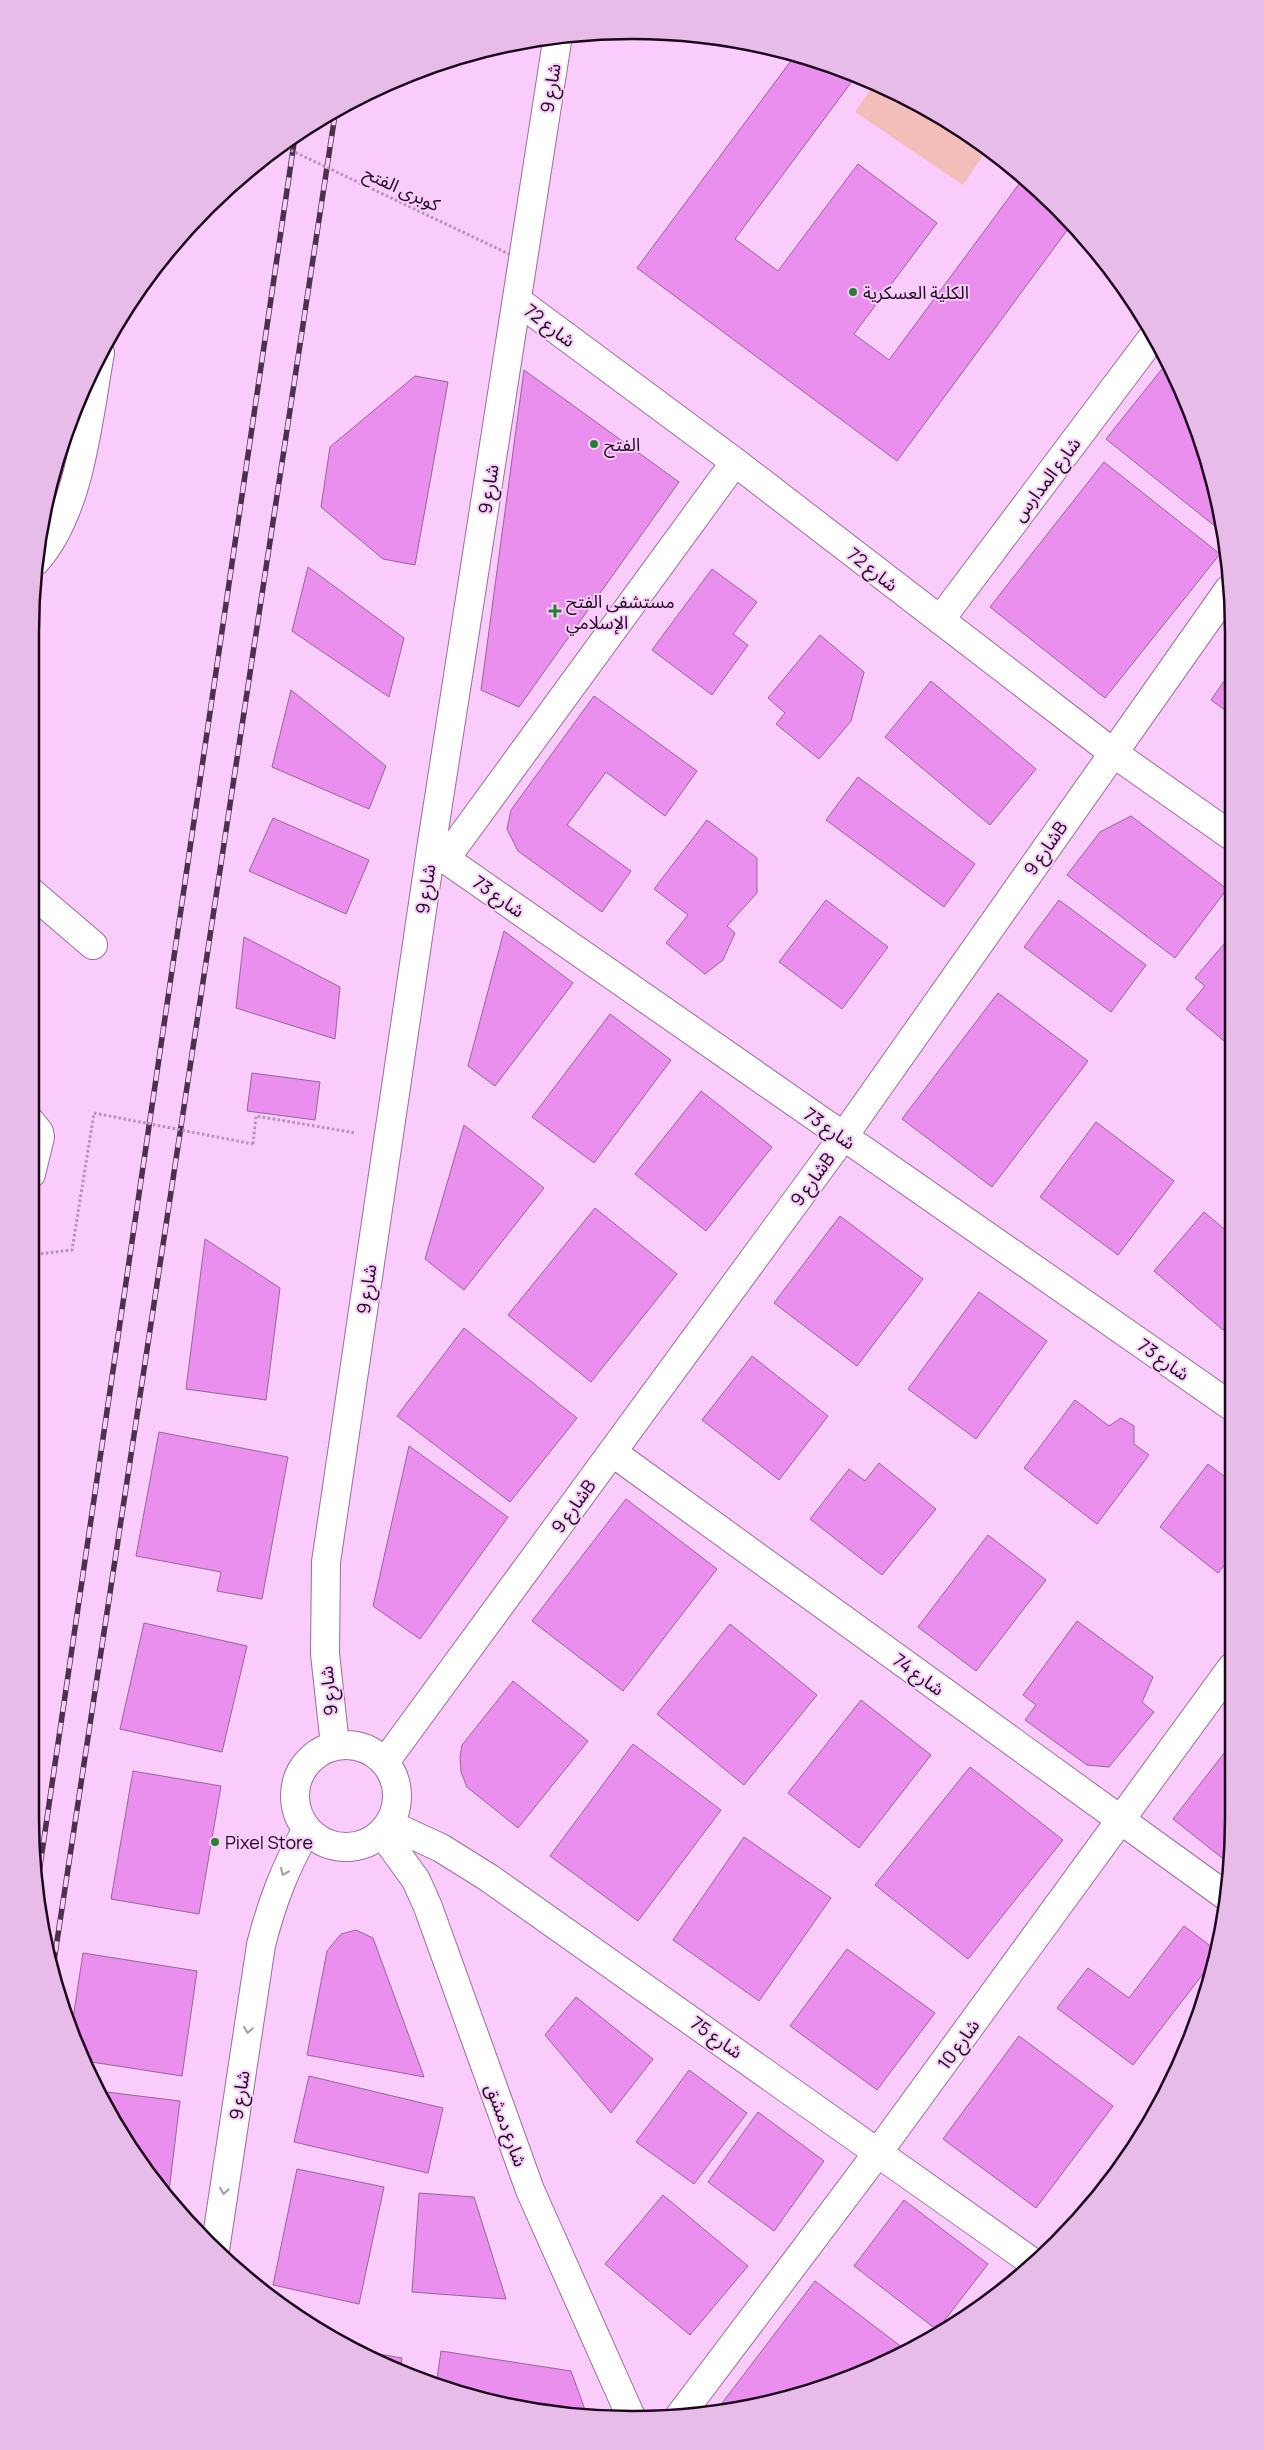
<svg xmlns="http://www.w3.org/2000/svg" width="1264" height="2450" font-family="Manrope,'Noto Sans Arabic',sans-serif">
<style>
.green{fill:#f3beb9}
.building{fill:#eb8fef;stroke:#976499}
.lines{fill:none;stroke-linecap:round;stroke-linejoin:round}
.street-casing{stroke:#9e6ba0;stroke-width:30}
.path{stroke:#b790b8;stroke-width:3;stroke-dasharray:2.5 2.5;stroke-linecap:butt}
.street{stroke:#fff;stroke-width:28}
.rail-casing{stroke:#4b324c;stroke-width:5.5}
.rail{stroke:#faccfb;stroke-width:4;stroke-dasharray:11;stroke-linecap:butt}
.path-bridge{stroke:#b790b8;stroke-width:3;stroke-dasharray:2.5 2.5;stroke-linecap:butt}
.oneway{stroke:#a49ca5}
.poi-dot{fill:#248132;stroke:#faccfb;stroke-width:2}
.labels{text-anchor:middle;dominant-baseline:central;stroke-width:4;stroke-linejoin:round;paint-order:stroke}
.street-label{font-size:18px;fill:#1c081d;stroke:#faccfb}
.poi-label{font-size:18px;fill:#1c081d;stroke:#faccfb;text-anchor:start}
.rim{fill:none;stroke:#1c081d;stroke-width:2.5}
</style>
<rect width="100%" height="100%" fill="#faccfb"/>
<path class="green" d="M875,83L899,92L986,151L963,185L855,112Z"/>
<path class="building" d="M796,54L856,76L735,239L778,271L858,164L937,223L854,334L889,360L1025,176L1071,225L897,461L637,268Z
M1166,364L1188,402L1221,531L1106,439Z
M524,370L679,482L519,707L481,690Z
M415,376L448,382L415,565L383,559L321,507L330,447Z
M1104,462L1220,554L1105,698L990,607Z
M308,567L404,638L389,697L292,631Z
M712,569L757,602L733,634L748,645L712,695L652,650Z
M820,635L864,672L851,721L819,759L776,724L785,713L768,698Z
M1229,674V713L1211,700Z
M931,681L1036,769L990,825L885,737Z
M291,690L386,766L369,809L272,767Z
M594,696L697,771L665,816L606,772L567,825L631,871L602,912L518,851L507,829L511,810Z
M858,777L975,864L944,907L826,820Z
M1131,816L1227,889L1175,958L1067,875L1100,832Z
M273,818L369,860L346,914L249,871Z
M707,820L757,858V893L727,926L735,933L723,960L705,974L666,943L688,915L654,889Z
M826,900L888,947L842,1009L779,962Z
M1059,900L1146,965L1111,1012L1024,947Z
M504,931L573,983L495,1086L468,1066Z
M244,937L340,987L335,1039L236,1008Z
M1230,937V1046L1186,1009L1205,986L1195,978Z
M998,993L1088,1061L992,1187L902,1119Z
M610,1014L671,1060L594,1163L532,1117Z
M252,1073L320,1082L315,1120L247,1111Z
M701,1091L772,1147L706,1231L635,1174Z
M1096,1122L1174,1181L1118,1255L1040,1197Z
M464,1125L544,1188L464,1290L425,1259Z
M595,1208L677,1274L591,1382L508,1315Z
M1204,1212L1229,1233L1231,1231V1320L1223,1330L1154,1271Z
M840,1216L923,1279L857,1366L774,1303Z
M205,1239L280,1288L266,1400L186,1389Z
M979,1292L1047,1341L976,1439L908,1389Z
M464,1328L577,1418L510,1502L397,1416Z
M752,1356L828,1416L779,1480L702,1420Z
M1075,1400L1109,1426L1121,1418L1134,1426V1444L1149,1455L1097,1524L1024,1468Z
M159,1432L288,1457L262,1599L217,1591L221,1572L136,1556Z
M409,1446L508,1517L420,1639L373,1606Z
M879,1463L936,1509L882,1575L810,1519L849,1469L865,1481Z
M1208,1464L1232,1482V1556L1218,1573L1160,1527Z
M626,1499L717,1569L623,1691L532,1621Z
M988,1535L1046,1580L976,1671L918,1627Z
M1077,1621L1153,1677L1142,1702L1154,1712L1109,1767L1087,1765L1025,1720L1036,1705L1023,1695Z
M144,1623L247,1646L222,1752L120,1729Z
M730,1624L817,1695L744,1785L657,1714Z
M513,1681L588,1741L518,1828L467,1787L461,1772L460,1757L462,1745Z
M861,1700L931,1755L859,1848L788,1793Z
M1232,1743L1233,1857L1231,1865L1173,1819Z
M633,1744L721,1810L638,1921L550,1856Z
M970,1767L1063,1840L968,1959L875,1885Z
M133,1771L221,1786L199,1914L111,1899Z
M744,1837L831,1898L759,2001L673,1940Z
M1184,1926L1217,1951L1216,1957L1133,2065L1057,2008L1088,1968L1129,1998Z
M356,1930L373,1938L424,2077L307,2055L327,1951L341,1934Z
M847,1949L935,2013L877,2090L790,2026Z
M83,1953L197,1971L182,2076L85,2061L71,2032Z
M576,1997L653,2059L611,2113L545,2035Z
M1019,2036L1113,2106L1036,2208L943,2139Z
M689,2070L747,2113L694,2184L636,2142Z
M309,2076L443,2108L428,2173L294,2142Z
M98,2091L180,2101L168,2199L155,2185L111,2119Z
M758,2112L824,2161L774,2231L708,2182Z
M297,2169L384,2187L359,2304L273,2285Z
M419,2193L474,2197L506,2299L412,2292Z
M663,2195L748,2266L690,2335L605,2264Z
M904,2200L988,2264L937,2330L854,2266Z
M815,2281L907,2351L863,2374L788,2400L716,2411Z
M356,2350L402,2358L400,2373Z
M441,2351L571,2371L588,2418L476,2400L436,2386Z"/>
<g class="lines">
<g class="street-casing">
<path id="street" d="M518,301L735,462L1112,752L1230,835
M36,561C81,510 88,419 100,353
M940,620L1152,338
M431,849L1231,1406
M446,858L735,462
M31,892L93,945
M31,1174L40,1137L39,1132L31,1122
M612,1452L1226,1896
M295 1796a51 51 0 1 1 102 0a51 51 0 1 1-102 0Z
M335,1745L325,1654L326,1562L431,849L558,35
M385,1762L843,1137L1229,589
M389,1824L441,1848L489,1878L1035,2264
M382,1833L416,1880L428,1907L530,2190L632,2419
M215,2250L261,1945C272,1902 285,1868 307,1829
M678,2418L879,2151L1232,1667"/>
</g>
<path class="path" d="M253,1144L256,1116L356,1133
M31,1255L72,1250L94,1113"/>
<use href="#street" class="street"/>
<g class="rail-casing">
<path id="rail" d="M37,1886L295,136
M52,1974L336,108"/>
</g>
<use href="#rail" class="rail"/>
<path class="path-bridge" d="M282,146L511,255
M94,1113L253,1144"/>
</g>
<defs><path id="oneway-chevron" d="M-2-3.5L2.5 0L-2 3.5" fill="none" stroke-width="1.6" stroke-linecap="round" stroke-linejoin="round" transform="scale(1.25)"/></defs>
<g class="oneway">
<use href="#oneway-chevron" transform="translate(284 1872) rotate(113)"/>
<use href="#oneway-chevron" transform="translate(248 2030) rotate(99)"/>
<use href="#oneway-chevron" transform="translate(224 2191) rotate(99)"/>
</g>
<g class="poi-dot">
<circle cx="853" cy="292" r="5"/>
<circle cx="594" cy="444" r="5"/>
<path d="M552.5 603.5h5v5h5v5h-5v5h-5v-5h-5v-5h5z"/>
<circle cx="215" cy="1842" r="5"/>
</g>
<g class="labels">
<g class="street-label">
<text transform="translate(550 88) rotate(-81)">شارع 9</text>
<text transform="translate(402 188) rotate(25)">كوبرى الفتح</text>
<text transform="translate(550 325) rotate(37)">شارع 72</text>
<text transform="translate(1046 479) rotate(-53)">شارع المدارس</text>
<text transform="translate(488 489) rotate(-81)">شارع 9</text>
<text transform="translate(873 569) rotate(38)">شارع 72</text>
<text transform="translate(1045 848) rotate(-55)">شارع 9B</text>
<text transform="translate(425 889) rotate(-82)">شارع 9</text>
<text transform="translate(499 896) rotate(35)">شارع 73</text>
<text transform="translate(830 1128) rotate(35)">شارع 73</text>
<text transform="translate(812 1179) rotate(-54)">شارع 9B</text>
<text transform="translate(366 1289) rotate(-82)">شارع 9</text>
<text transform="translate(1164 1359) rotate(35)">شارع 73</text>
<text transform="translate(573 1506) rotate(-54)">شارع 9B</text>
<text transform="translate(919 1674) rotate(36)">شارع 74</text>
<text transform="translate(328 1691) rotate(-96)">شارع 9</text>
<text transform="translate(717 2037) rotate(35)">شارع 75</text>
<text transform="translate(958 2044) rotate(-54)">شارع 10</text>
<text transform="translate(239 2095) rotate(-81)">شارع 9</text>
<text transform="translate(507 2125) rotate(70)">شارع دمشق</text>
</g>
<g class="poi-label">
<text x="863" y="292">الكلية العسكرية</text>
<text x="604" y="444">الفتح</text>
<text x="566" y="601">مستشفى الفتح<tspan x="566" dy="21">الإسلامي</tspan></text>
<text x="225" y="1842">Pixel Store</text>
</g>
</g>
<path d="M0 0H1264V2450H0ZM632 39H632A593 593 0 0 1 1225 632V1818A593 593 0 0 1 632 2411H632A593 593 0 0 1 39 1818V632A593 593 0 0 1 632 39Z" fill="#e8bce9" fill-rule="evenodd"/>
<path class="rim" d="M632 39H632A593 593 0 0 1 1225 632V1818A593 593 0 0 1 632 2411H632A593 593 0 0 1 39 1818V632A593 593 0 0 1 632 39Z"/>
</svg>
